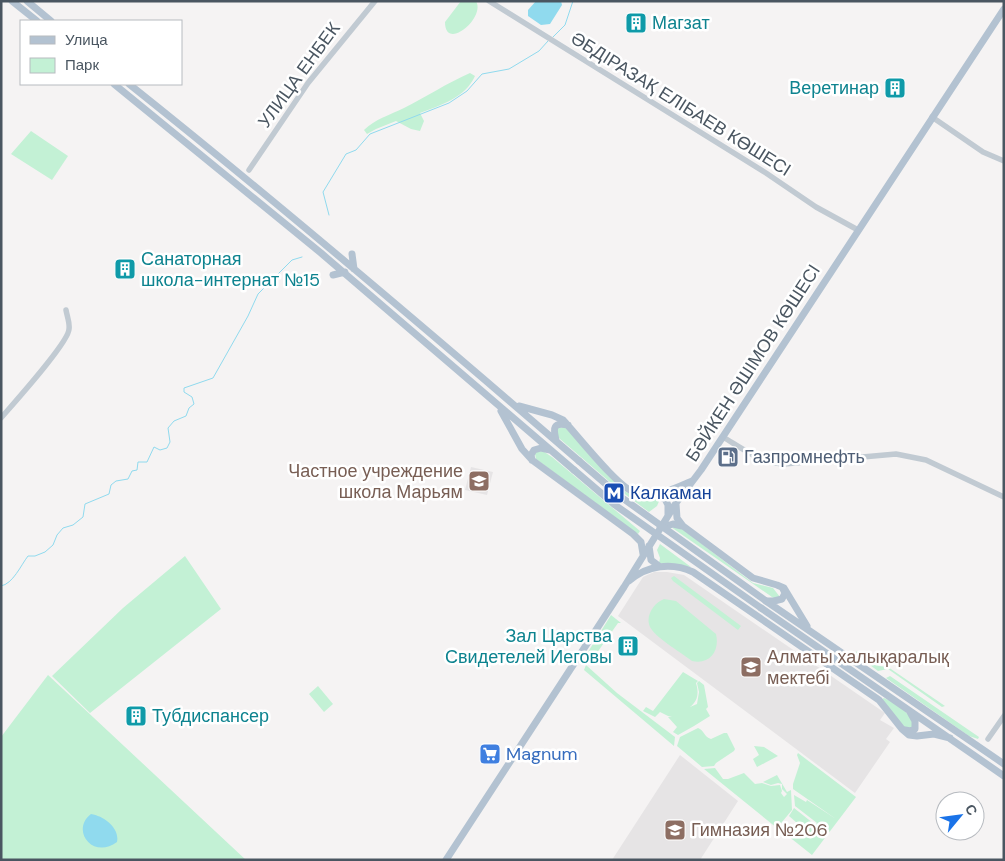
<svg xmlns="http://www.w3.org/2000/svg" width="1005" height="861" font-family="'DM Sans',sans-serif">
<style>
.education{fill:#e6e4e5}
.green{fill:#c3f1d5}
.water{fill:#90daee}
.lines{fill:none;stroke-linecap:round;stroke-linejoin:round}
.stream{stroke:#90daee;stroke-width:1}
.minor{stroke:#c1cad2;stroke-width:5.5}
.major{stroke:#b3c2d1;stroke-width:7}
.major-bridge{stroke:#b3c2d1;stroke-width:7}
.labels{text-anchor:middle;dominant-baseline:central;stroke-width:5;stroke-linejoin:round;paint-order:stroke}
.culture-label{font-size:18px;fill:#0d838f;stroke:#fff;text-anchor:start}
.street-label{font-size:18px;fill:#4a5661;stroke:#fff}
.service-label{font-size:18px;fill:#4e5e75;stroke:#fff;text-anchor:start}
.education-label{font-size:18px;fill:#785e54;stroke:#fff;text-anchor:start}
.transit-label{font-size:18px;fill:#164399;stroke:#fff;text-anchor:start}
.shop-label{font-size:18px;fill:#366cbe;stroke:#fff;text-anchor:start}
</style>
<rect width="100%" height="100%" fill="#f5f3f3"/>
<path class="education" d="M471,467L493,472L487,495L465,490Z
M654,572H667L684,575L885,713L880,720L894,728L886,739L890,742L855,793L618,616L643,577Z
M680,755L738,801L700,860H612Z"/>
<path class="green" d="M461,1H476C486,18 445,52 445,22Z
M470,73L475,76C465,98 441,105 420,113L424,121L420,131L411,129L396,121L376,129L367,134L364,130C375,119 390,115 404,108C426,97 447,83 470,73Z
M31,131L68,156L52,180L11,154Z
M566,427L626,492C640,499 648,495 660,499L657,506L649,512L618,489L560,439L557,435L556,428Z
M543,451L552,457L640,531L638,534L632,530L536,459L535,454L536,452Z
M671,527L681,528L753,583L773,588L780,597L775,599L772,597Z
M660,544L691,567L659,563L660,558L657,550Z
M185,556L221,609L90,713L52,676L123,608Z
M674,576L741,626L738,630L673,581L671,578Z
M664,599L676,601L716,634C720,651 710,665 692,661C683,654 657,638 652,630C643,619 653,603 664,599Z
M611,615L621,623H618L589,664L583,660Z
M857,651L879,666L888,667L945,706L942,707L888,669L878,671L855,654Z
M586,665L617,693L675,737L674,746L584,670Z
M683,672L698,681L696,683C699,693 698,701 690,707L697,704L699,692L697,683L699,681L704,685L708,707L706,709L710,716L694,726L678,735L673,732L677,727L668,717L672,716H668L660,712L655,717L643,711L646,707L653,711Z
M48,675L246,860H1V737Z
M890,676L979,737L978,739L969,736L886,678Z
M318,686L333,704L324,712L309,694Z
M884,698C895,703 913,713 913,727L907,729L901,724L882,699Z
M698,728C704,730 704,737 711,739L724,733H727L735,749L734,751L716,763L714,766L702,767L677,746L680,737Z
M754,746L764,747L778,756L757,767L753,759L759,755Z
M798,753L856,797L812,855L778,828L780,827L789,833L793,831L797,823L789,816L794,808L813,823L811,826L813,828L817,823L795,806L794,795L806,802L807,800L836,819L793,789V784L800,763L797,755Z
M715,768L723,779H728L744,773L755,784L762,783L771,786L780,785L782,791L781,793L784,797L787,794L782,789V784L778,783L771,785L763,782L777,775L787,792L791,790L792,810L777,828L704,769Z"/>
<path class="water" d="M536,1H561L562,5L550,24L541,25L528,16V10Z
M91,814C104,816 120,828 117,842C93,860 70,830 91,814Z"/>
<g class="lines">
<path class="stream" d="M553,37L565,25L573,1
M329,215L323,192L346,154L356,150L370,134L449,103L467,91L482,74L509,69L539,51L548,41
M1,586C13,584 21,565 28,556H35L45,552L53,545L57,535L63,528L73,525L83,517L85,504L109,494L111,485L116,481L128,479L132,471L137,470L138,462H147L154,447L160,450L167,448L170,442L168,428L174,421L186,416L189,408L194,404L192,397L184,392V388L213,378L248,316L258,294L292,260L302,257"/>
<path class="minor" d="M489,1L766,173L816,207L858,230
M932,117L983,152L1004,161
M249,170L308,83L375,1
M1,418C13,404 69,342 69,329C70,323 67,316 66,310
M723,437C743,449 761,463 784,464L896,454L926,460L1004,497
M988,739L1004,716"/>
<path class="major" d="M12,1L37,21
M27,1L51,21
M114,84L321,253L574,470
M129,84C282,206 431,333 579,461
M352,254L354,269
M333,275L345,272
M519,406L552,415L563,420C578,436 619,489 636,493C656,498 674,489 692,481
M501,411L522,449L532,460L633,534L641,542L643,554
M556,440C553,428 553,422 568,425
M532,460L531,455L534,450L541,448L550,450
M655,494L665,499L668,505V515
M676,504L677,518L683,526L753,578L777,585L784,588L807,626
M660,528L673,524L682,526
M649,546L651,560L659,566
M629,581C647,565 672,562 693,572L879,700L902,729L909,735L917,736L934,734L950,738
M766,601L1004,764
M767,601H774L782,599L785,593L783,589
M761,608L1004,776
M905,730L911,731L915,729V721L910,712
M446,860L624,587L676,503L701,470L1004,9"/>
<path class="major-bridge" d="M579,461L621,497L766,601
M574,470L615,505L761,608"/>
</g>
<defs>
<g id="building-square" transform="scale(1.125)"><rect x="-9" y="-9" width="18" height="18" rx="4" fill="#0f9aa8" stroke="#fff"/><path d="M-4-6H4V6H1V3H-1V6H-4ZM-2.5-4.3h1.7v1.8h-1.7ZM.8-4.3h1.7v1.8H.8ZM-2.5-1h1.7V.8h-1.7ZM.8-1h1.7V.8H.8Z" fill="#fff"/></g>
<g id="fuel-square" transform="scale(1.125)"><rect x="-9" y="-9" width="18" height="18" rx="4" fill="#5c6f8a" stroke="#fff"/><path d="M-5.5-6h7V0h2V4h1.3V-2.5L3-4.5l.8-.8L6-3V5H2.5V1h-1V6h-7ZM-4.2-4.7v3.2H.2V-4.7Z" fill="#fff"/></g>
<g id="school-square" transform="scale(1.125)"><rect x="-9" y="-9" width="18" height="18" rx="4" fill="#8d6e63" stroke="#fff"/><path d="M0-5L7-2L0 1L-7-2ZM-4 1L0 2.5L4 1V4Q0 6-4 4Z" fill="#fff"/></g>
<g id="metro-square" transform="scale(1.125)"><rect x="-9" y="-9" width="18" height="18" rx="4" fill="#1a4fb4" stroke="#fff"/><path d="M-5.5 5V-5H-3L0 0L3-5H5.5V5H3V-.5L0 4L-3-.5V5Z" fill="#fff"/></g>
<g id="supermarket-square" transform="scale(1.125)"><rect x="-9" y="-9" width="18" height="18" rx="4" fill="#3f7fe0" stroke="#fff"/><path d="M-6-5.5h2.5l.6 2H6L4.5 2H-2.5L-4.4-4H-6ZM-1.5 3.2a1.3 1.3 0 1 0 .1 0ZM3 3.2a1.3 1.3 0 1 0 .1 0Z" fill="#fff"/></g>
</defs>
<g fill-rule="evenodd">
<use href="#building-square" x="636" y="23"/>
<use href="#building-square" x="895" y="88"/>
<use href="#building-square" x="125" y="269"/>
<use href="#fuel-square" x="728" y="457"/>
<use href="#school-square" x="479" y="481"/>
<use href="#metro-square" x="614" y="493"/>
<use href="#building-square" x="628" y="646"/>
<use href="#school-square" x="751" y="667"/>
<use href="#building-square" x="136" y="716"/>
<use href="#supermarket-square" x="490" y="754"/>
<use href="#school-square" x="675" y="830"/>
</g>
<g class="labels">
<g class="culture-label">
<text x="652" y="23">Магзат</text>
<text x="879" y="88" text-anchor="end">Веретинар</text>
<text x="141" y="259">Санаторная<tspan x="141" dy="21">школа-интернат №15</tspan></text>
<text x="612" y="636" text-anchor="end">Зал Царства<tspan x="612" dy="21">Свидетелей Иеговы</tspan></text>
<text x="152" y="716">Тубдиспансер</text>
</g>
<g class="street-label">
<text transform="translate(299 75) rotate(-54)">УЛИЦА ЕНБЕК</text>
<text transform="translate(681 104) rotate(32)">ӘБДІРАЗАҚ ЕЛІБАЕВ КӨШЕСІ</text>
<text transform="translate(753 363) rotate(-57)">БӘЙКЕН ӘШІМОВ КӨШЕСІ</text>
</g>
<g class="service-label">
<text x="744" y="457">Газпромнефть</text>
</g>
<g class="education-label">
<text x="463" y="471" text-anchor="end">Частное учреждение<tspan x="463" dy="21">школа Марьям</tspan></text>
<text x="767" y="657">Алматы халықаралық<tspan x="767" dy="21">мектебі</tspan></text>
<text x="691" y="830">Гимназия №206</text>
</g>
<g class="transit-label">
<text x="630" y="493">Калкаман</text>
</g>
<g class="shop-label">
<text x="506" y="754">Magnum</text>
</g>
</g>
<rect width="1005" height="861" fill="none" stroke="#4a5661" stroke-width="5"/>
<rect x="20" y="20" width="162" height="65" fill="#ffffff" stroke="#b7bbc0"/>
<rect x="30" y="36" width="25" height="8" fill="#b3c2d1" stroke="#b7bbc0"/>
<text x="65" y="45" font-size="15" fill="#4a5661">Улица</text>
<rect x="30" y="58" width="25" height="15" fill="#c3f1d5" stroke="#b7bbc0"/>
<text x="65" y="70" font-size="15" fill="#4a5661">Парк</text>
<g transform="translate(960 816) rotate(61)"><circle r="24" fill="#ffffff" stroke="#b7bbc0"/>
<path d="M0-4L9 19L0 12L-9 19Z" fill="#1a73e8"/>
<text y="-8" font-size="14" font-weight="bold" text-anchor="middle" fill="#4a5661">С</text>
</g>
</svg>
